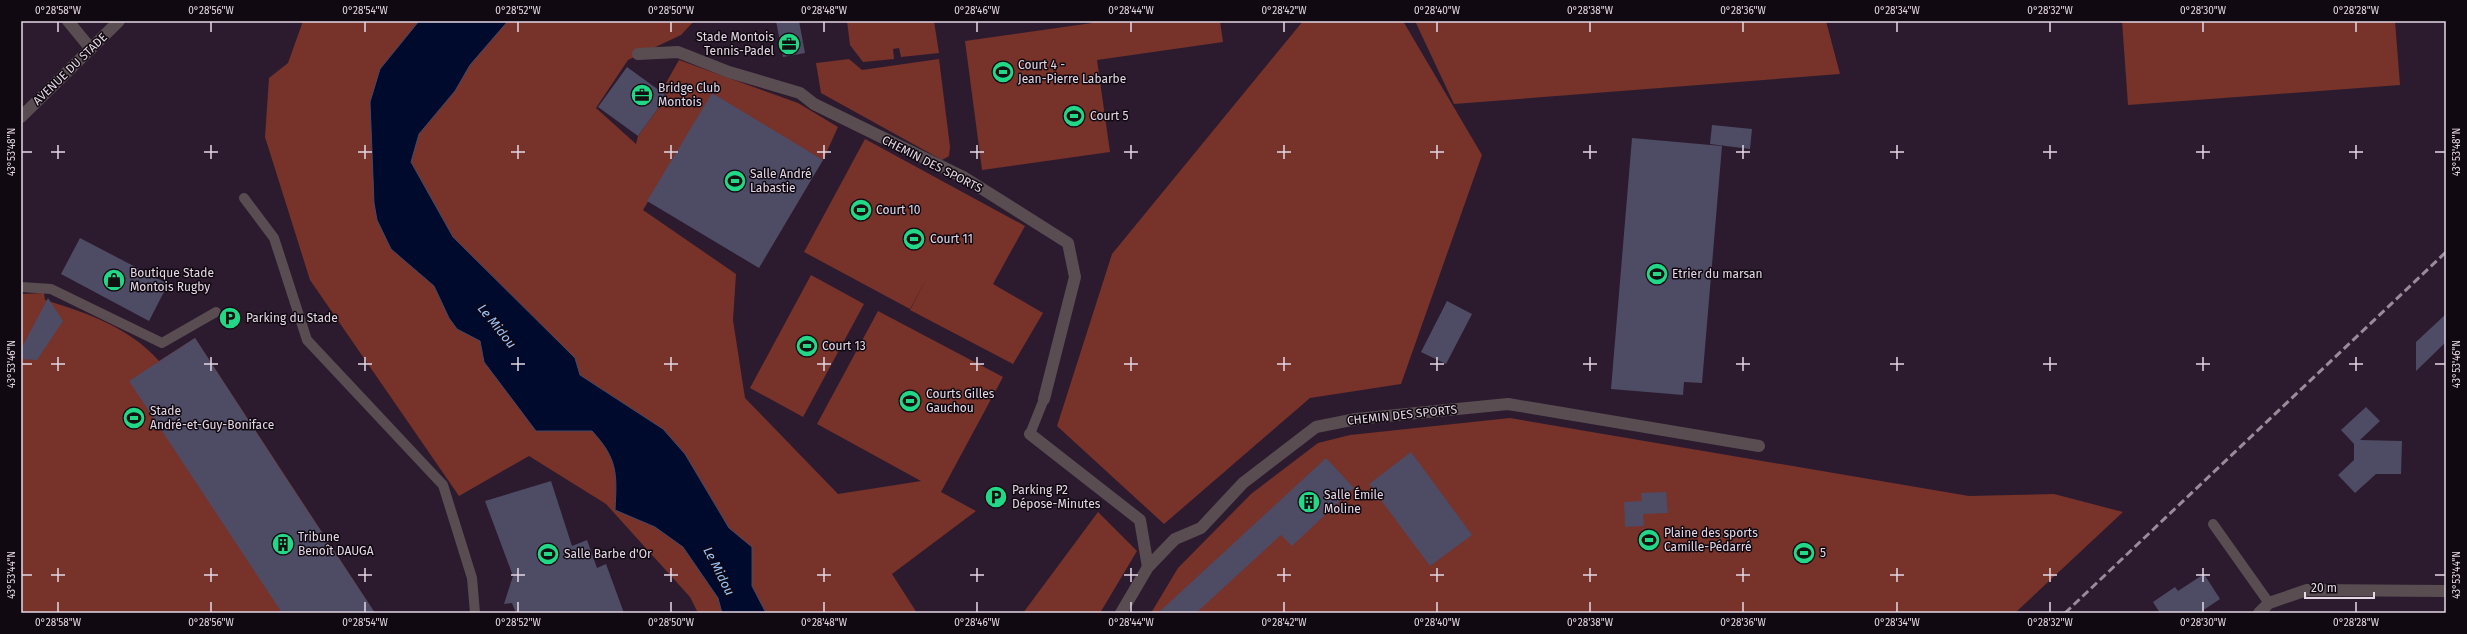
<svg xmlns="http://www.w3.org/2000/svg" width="2467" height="634" font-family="'Fira Sans',sans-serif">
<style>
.green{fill:#773229}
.water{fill:#000a2c;stroke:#444864}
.building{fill:#4e4b65}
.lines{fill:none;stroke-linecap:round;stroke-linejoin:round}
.lane{stroke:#5a4d51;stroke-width:10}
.street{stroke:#5a4d51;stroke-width:12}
.rail{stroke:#998b9a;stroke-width:3;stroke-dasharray:8 4;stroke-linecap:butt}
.ticks{fill:none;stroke:#e4d8e5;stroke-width:1.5}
.labels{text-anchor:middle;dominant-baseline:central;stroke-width:3;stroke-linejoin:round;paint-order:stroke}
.poi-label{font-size:12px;fill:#e4d8e5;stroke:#100911;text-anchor:start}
.street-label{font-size:12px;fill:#e4d8e5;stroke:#100911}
.water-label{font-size:13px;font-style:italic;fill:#9bc4fd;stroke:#100911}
.neatline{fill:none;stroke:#e4d8e5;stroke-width:1.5}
.ticks-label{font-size:10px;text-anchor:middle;fill:#e4d8e5}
</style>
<rect width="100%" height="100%" fill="#2c1b2e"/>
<path class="green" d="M303,21H694L681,35L628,60L596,108L636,144L638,136L667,96L662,90L679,60L798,103L838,127L823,160L711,96L643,210L736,274L733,320L745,398L838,494L921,481L817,424L878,311L1003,377L941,492L976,511L892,574L917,613H698L690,597L606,504L529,456L459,496L310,280L265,137L269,78L288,63Z
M847,21H934L939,53L901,57L899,48L893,49L894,59L863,62L850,45Z
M1092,21H1220L1223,42L1097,60L1110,152L982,170L965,41L1092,23Z
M1303,21H1403L1482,155L1401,384L1310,398L1164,524L1057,426L1112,254Z
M1415,21H1826L1840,74L1454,104Z
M2122,21H2395L2400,85L2128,105Z
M849,59L862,70L939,59L950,147L949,156L942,160L821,93L816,63Z
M865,139L1025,226L993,284L1043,313L1013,364L910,310L927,278L910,309L804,252Z
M811,275L864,304L803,417L750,388Z
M44,293L45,300C87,313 129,327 159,361L195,338L375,613H21V294Z
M1510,418L1969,496L2054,494L2123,512L2015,613H1151L1178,568L1251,494L1318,443L1350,435Z
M1098,512L1137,551L1100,613H1023Z"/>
<path class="water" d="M419,21H508L470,65L455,91L419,134L411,162L453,237L575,358L580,375L663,429L685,454L729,528L752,547V586L766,613H722L718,598L683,547L655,527L615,510C617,474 618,459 592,431H536L484,362L480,341L457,329L449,318L434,286L391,249L377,220L374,203L370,102L380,69Z"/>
<path class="building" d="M776,21H799L805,53L783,57Z
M627,67L667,96L638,136L598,107Z
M712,93L823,160L759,268L647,201Z
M1712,125L1752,129L1750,149L1710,144Z
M1632,138L1722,146L1702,383L1684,382L1683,395L1611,389Z
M80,238L168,284L149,321L61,274Z
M48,298L63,321L37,360L21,359V349Z
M1447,301L1472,314L1446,364L1421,352Z
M2446,314V342L2416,371V342Z
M195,338L284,475L375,613H282L129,381Z
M2366,407L2380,421L2360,440L2402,441L2401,474H2376L2355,493L2338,475L2354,460V444L2341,430Z
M1411,452L1472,535L1430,566L1369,484Z
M1326,458L1354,488L1292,546L1281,535L1196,613H1158Z
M551,481L572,546L587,540L597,568L606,564L624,613H516L512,603L504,604L513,576L485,501Z
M1666,492L1668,513L1643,514L1644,526L1625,527L1624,502L1642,501V507L1641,493Z
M2204,574L2220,599L2199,613H2160L2153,602L2175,587L2178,591Z"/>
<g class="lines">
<path class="lane" d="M244,198L274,238L307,340L443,485L472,578L475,613
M21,287L51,289L162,343L216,312
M1030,434L1044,399
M2213,524L2269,603"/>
<path class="street" d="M68,21L91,49
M638,54L678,52L729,72L800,93L814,104L965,178L1068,243L1075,277L1044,399
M21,117L119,21
M1030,434L1140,520L1148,567
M1121,613L1148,567L1175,539L1201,528L1243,483L1316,427L1356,419L1508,404L1759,446
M2259,613L2269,603L2307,590L2446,591"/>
<path class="rail" d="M2065,613L2446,252"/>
</g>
<path class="ticks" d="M58,22V32M211,22V32M365,22V32M518,22V32M671,22V32M824,22V32M977,22V32M1131,22V32M1284,22V32M1437,22V32M1590,22V32M1743,22V32M1897,22V32M2050,22V32M2203,22V32M2356,22V32M58,145V159M211,145V159M365,145V159M518,145V159M671,145V159M824,145V159M977,145V159M1131,145V159M1284,145V159M1437,145V159M1590,145V159M1743,145V159M1897,145V159M2050,145V159M2203,145V159M2356,145V159M22,152H32M51,152H65M204,152H218M358,152H372M511,152H525M664,152H678M817,152H831M970,152H984M1124,152H1138M1277,152H1291M1430,152H1444M1583,152H1597M1736,152H1750M1890,152H1904M2043,152H2057M2196,152H2210M2349,152H2363M2435,152H2445M58,357V371M211,357V371M365,357V371M518,357V371M671,357V371M824,357V371M977,357V371M1131,357V371M1284,357V371M1437,357V371M1590,357V371M1743,357V371M1897,357V371M2050,357V371M2203,357V371M2356,357V371M22,364H32M51,364H65M204,364H218M358,364H372M511,364H525M664,364H678M817,364H831M970,364H984M1124,364H1138M1277,364H1291M1430,364H1444M1583,364H1597M1736,364H1750M1890,364H1904M2043,364H2057M2196,364H2210M2349,364H2363M2435,364H2445M58,568V582M211,568V582M365,568V582M518,568V582M671,568V582M824,568V582M977,568V582M1131,568V582M1284,568V582M1437,568V582M1590,568V582M1743,568V582M1897,568V582M2050,568V582M2203,568V582M22,575H32M51,575H65M204,575H218M358,575H372M511,575H525M664,575H678M817,575H831M970,575H984M1124,575H1138M1277,575H1291M1430,575H1444M1583,575H1597M1736,575H1750M1890,575H1904M2043,575H2057M2196,575H2210M2435,575H2445M58,602V612M211,602V612M365,602V612M518,602V612M671,602V612M824,602V612M977,602V612M1131,602V612M1284,602V612M1437,602V612M1590,602V612M1743,602V612M1897,602V612M2050,602V612M2203,602V612M2356,602V612"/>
<defs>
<g id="office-disc" transform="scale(1.15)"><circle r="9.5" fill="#22d887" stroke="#100911"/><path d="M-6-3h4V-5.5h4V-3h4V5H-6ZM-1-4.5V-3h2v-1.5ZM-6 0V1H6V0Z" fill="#111"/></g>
<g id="stadium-disc" transform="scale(1.15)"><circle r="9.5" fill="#22d887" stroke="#100911"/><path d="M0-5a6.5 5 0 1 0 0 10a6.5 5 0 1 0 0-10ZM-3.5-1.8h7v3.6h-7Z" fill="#111"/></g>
<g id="shop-disc" transform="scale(1.15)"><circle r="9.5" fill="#22d887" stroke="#100911"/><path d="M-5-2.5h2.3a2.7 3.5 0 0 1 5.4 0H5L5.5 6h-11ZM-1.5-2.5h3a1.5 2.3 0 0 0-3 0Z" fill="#111"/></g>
<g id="parking-disc" transform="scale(1.15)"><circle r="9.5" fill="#22d887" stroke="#100911"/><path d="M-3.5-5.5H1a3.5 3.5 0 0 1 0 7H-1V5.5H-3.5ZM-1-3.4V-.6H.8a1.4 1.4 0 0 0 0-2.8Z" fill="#111"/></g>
<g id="building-disc" transform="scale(1.15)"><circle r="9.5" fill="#22d887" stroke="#100911"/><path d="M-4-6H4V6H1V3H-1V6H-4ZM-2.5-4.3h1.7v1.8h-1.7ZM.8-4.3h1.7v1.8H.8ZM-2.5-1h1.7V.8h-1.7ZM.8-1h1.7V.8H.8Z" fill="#111"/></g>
</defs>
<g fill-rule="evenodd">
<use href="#office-disc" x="789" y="44"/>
<use href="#stadium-disc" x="1003" y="72"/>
<use href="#office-disc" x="642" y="95"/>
<use href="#stadium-disc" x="1074" y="116"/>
<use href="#stadium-disc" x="735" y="181"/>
<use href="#stadium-disc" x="861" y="210"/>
<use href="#stadium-disc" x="914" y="239"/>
<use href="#stadium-disc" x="1657" y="274"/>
<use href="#shop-disc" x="114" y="280"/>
<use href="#parking-disc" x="230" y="318"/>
<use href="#stadium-disc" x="807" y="346"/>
<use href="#stadium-disc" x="910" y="401"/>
<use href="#stadium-disc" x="134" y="418"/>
<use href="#parking-disc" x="996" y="497"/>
<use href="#building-disc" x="1309" y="502"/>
<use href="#stadium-disc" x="1649" y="540"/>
<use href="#building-disc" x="283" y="544"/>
<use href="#stadium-disc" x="1804" y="553"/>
<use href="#stadium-disc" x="548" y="554"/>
</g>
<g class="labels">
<g class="poi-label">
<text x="774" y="37" text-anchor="end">Stade Montois<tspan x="774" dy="14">Tennis-Padel</tspan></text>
<text x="1018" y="65">Court 4 -<tspan x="1018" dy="14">Jean-Pierre Labarbe</tspan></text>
<text x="658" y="88">Bridge Club<tspan x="658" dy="14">Montois</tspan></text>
<text x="1090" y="116">Court 5</text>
<text x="750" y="174">Salle André<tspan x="750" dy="14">Labastie</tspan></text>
<text x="876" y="210">Court 10</text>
<text x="930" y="239">Court 11</text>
<text x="130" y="273">Boutique Stade<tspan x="130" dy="14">Montois Rugby</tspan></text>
<text x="1672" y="274">Etrier du marsan</text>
<text x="246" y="318">Parking du Stade</text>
<text x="822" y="346">Court 13</text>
<text x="926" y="394">Courts Gilles<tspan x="926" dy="14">Gauchou</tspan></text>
<text x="150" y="411">Stade<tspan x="150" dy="14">André-et-Guy-Boniface</tspan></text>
<text x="1012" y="490">Parking P2<tspan x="1012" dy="14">Dépose-Minutes</tspan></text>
<text x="1324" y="495">Salle Émile<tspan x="1324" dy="14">Moline</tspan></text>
<text x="1664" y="533">Plaine des sports<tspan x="1664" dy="14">Camille-Pédarré</tspan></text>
<text x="298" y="537">Tribune<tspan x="298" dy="14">Benoît DAUGA</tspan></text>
<text x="1820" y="553">5</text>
<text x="564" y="554">Salle Barbe d'Or</text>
</g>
<g class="street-label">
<text transform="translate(70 69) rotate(-44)">AVENUE DU STADE</text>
<text transform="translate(932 164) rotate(27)">CHEMIN DES SPORTS</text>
<text transform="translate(1402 415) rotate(-6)">CHEMIN DES SPORTS</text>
</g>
<g class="water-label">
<text transform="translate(497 326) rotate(51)">Le Midou</text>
<text transform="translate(719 571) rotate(63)">Le Midou</text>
</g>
</g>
<rect width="2467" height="634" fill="none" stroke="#100911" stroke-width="44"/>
<path d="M2305 592v6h69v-6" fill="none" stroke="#e4d8e5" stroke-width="2"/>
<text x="2311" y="592" font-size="12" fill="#e4d8e5" stroke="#100911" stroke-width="3" paint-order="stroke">20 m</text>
<rect x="22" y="22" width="2423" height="590" class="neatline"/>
<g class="ticks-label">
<text x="58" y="14">0°28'58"W</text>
<text x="211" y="14">0°28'56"W</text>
<text x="365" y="14">0°28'54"W</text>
<text x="518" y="14">0°28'52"W</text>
<text x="671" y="14">0°28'50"W</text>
<text x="824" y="14">0°28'48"W</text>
<text x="977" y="14">0°28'46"W</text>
<text x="1131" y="14">0°28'44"W</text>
<text x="1284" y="14">0°28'42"W</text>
<text x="1437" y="14">0°28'40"W</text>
<text x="1590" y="14">0°28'38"W</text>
<text x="1743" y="14">0°28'36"W</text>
<text x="1897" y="14">0°28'34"W</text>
<text x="2050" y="14">0°28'32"W</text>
<text x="2203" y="14">0°28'30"W</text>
<text x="2356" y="14">0°28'28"W</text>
<text transform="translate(11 152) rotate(-90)" y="4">43°53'48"N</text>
<text transform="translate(2456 152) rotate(-90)" y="4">43°53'48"N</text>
<text transform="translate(11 364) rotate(-90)" y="4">43°53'46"N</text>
<text transform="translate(2456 364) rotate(-90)" y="4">43°53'46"N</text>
<text transform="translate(11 575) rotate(-90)" y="4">43°53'44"N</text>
<text transform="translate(2456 575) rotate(-90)" y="4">43°53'44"N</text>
<text x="58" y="626">0°28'58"W</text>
<text x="211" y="626">0°28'56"W</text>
<text x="365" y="626">0°28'54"W</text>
<text x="518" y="626">0°28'52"W</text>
<text x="671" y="626">0°28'50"W</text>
<text x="824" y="626">0°28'48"W</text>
<text x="977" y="626">0°28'46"W</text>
<text x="1131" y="626">0°28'44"W</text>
<text x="1284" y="626">0°28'42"W</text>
<text x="1437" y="626">0°28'40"W</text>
<text x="1590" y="626">0°28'38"W</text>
<text x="1743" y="626">0°28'36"W</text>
<text x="1897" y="626">0°28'34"W</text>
<text x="2050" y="626">0°28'32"W</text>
<text x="2203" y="626">0°28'30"W</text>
<text x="2356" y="626">0°28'28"W</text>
</g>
</svg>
